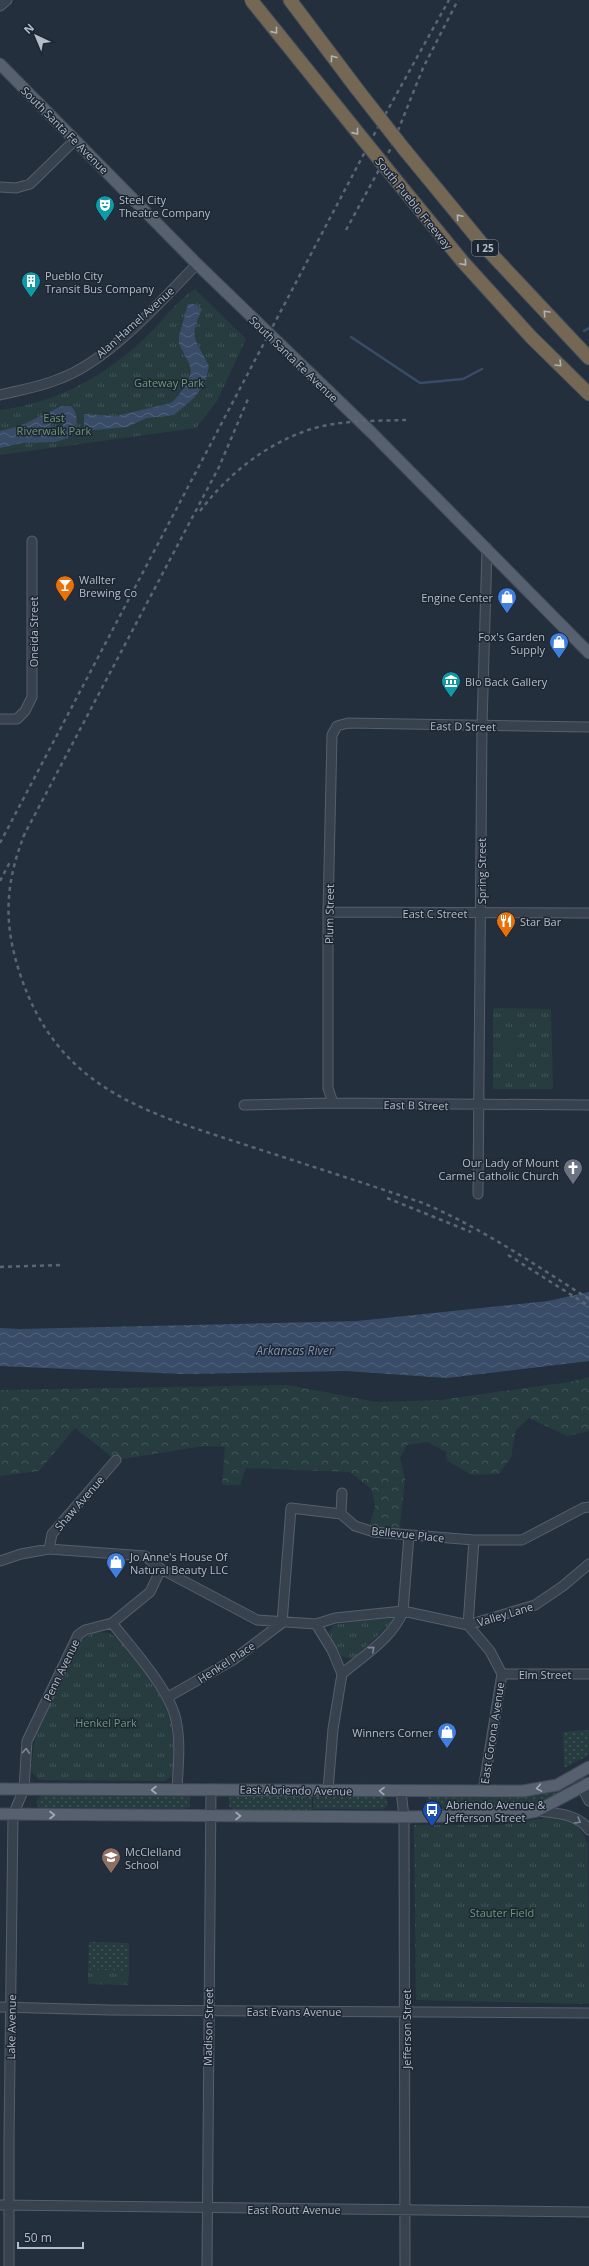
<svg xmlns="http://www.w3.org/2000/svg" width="589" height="2266" font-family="'Open Sans',sans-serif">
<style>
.grass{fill:url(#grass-dots)}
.forest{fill:url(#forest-crowns)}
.park{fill:url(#park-tufts)}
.pitch{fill:#263c3f}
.water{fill:url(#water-waves);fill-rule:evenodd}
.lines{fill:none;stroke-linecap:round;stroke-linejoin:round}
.stream{stroke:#394c67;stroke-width:2.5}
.minor-casing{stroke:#565f6c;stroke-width:11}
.major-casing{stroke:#414a57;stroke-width:13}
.highway-casing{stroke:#434c59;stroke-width:15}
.minor{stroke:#38414e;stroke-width:9}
.major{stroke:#56606e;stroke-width:11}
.highway{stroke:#746855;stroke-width:13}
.rail{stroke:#5a6575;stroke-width:2.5;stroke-dasharray:4 4;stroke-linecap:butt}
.highway-bridge-casing{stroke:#434c59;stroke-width:15;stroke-linecap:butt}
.highway-bridge{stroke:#746855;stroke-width:13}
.oneway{stroke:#aeb4bd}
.oneway2{stroke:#7c8592}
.oneway3{stroke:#a1aab7}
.labels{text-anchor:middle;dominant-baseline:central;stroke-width:3;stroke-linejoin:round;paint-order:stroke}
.shield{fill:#1d2633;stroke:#878f9c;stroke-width:1}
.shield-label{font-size:10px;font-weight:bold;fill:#b4bcc9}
.street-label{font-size:11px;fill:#b4bcc9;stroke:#1d2633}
.poi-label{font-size:11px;fill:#b4bcc9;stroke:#1d2633;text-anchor:start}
.park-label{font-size:11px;fill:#6b9a76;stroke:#1d2633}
.water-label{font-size:12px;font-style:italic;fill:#7c92b1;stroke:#1d2633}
</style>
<defs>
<pattern id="grass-dots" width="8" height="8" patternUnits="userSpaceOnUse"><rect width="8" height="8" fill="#263c3f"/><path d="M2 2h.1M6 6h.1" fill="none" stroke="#435659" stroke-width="1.8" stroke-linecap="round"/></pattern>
<pattern id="forest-crowns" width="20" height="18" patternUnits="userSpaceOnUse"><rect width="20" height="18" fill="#263c3f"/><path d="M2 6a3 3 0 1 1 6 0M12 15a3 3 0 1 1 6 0" fill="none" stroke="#435659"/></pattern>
<pattern id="park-tufts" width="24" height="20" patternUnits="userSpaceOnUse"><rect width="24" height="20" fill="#263c3f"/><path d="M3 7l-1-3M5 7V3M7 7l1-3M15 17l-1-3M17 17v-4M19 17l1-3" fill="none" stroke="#435659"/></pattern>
<pattern id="water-waves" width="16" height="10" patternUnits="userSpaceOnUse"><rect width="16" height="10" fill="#394c67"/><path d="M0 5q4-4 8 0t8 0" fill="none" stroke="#53647b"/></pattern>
</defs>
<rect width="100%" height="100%" fill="#242f3e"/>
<path class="grass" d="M589,1730V1755L564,1768L563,1732Z
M560,1790L563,1791C523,1816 475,1811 430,1811L427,1808V1800L429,1797C472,1797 518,1803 560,1790Z
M42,1794L187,1795L190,1798V1806L186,1809L39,1808L36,1802Z
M232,1796H312V1810H233L229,1806V1798Z
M314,1796L383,1797L386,1798L388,1805L384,1809H313Z
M89,1942L129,1943V1971L88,1970Z"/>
<path class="forest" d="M589,1377V1431L567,1436L529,1418L516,1430L511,1457L499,1474L472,1475L447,1461L446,1452L427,1442L407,1445L400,1458L405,1479L399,1534L368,1530L375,1507L372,1490L350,1472L246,1468L240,1485H222L225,1447L204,1446L116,1460L75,1428L39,1471L0,1476V1390L288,1385L376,1402L440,1400L570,1382Z"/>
<path class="park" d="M195,289L246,339L217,401L196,428L0,455V410C60,402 105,376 149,334C164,320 177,300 195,289Z
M493,1008L551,1009L553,1089H493Z
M389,1617L394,1620L353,1659L341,1656L329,1633L333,1625Z
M94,1632L109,1633L118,1639C135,1662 163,1692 170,1719C174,1738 173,1756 173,1775L165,1781L39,1780L31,1771L35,1735L82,1640Z
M557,1816C576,1822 580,1826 588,1844L589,2004L416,2000L414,1825H501Z
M88,1970L129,1971L128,1985L88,1984Z"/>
<path class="pitch" d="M502,1031H518L519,1049H502Z"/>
<path class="water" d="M188,304H194L202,309C188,339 196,339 209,366L205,383L194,398L174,415L147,418L127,427L84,431V414L116,416L171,403L178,396L188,382L191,371L189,363L179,344V336Z
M62,406H71C81,417 76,429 68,438L55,442L22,443L0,448V431L20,426ZM58,419L64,420L62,427L58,431L52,430L50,425Z
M589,1292V1361L447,1378L346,1371L183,1374L0,1366V1328L19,1329L357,1321L548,1301Z"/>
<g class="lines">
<path class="stream" d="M584,331L589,328
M351,337L420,383L463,379L482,369"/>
<g class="minor-casing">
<path id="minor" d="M0,6L7,0
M0,187L16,188L30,184L75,140
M0,395C20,390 40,387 59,379C109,361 160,302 197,264
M0,719H17L25,711L32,697V541
M328,912L589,913
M333,1103L328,1088V912L332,735L337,726L348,723L589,727
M244,1105L333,1103L589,1105
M478,1194L482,726L487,548
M341,1514L342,1493
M474,1540L468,1625L535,1605L563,1586L589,1564
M49,1549L52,1534L116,1460
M0,1561L21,1554L49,1549L145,1556L161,1569L257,1620L316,1624L335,1618L403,1611L468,1625L490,1651L502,1674L483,1791
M112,1623C131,1647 170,1690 176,1720C181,1743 178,1766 177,1790
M316,1624L332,1650L342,1674L333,1729L328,1790
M342,1674C363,1656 394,1637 403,1611L409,1535
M502,1674H589
M168,1697L233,1660L282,1623L291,1508L341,1514L355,1526L374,1532L474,1540H522L583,1508L589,1507
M576,1776L589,1801
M401,1791L404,1817L405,2266
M537,1811C554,1813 578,1813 589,1830
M0,2007L110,2010L589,2013
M0,2205L589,2212
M9,2266V2139L13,1815L24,1789L27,1741L78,1635L85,1630L112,1623L150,1592L161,1569
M207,2266L211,1789"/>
</g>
<g class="major-casing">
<path id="major" d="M0,64L197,264L371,432L589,653
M0,1789L523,1791L557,1785L589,1767
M0,1814L404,1817L515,1815L537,1811L589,1783"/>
</g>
<g class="highway-casing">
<path id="highway" d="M290,0L357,89
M404,149L483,245L589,358
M395,179L463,262L531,337L589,394"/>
</g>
<use href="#minor" class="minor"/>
<use href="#major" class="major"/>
<use href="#highway" class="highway"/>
<path class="rail" d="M346,230L391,148L423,68L458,0
M200,511C229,473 266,444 311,429C341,420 375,421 406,420
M25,833C5,883 3,923 20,974C59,1092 149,1113 255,1148C311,1166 367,1184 423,1203C482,1228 535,1265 589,1299
M23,837L219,467L248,399
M0,843L377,129L449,0
M0,881L11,860
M387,1198L471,1232
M508,1255L589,1306
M0,1267L60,1265"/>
<g class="highway-bridge-casing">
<path id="highway-bridge" d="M251,0L395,179
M357,89L404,149"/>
</g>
<use href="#highway-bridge" class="highway-bridge"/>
</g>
<defs><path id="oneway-chevron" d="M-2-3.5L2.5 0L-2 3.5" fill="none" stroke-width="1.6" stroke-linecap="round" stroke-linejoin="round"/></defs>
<g class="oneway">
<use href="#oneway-chevron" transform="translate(275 31) rotate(51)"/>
<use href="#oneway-chevron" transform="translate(333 58) rotate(-127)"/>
<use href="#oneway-chevron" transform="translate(356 132) rotate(51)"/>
<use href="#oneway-chevron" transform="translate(459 217) rotate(-131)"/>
<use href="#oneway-chevron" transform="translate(464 263) rotate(49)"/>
<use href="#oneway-chevron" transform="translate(546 313) rotate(-133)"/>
<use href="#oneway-chevron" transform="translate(559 364) rotate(45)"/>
</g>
<g class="oneway2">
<use href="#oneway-chevron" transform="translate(372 1649) rotate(-41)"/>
<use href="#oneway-chevron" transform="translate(26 1751) rotate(-86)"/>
<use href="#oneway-chevron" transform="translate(578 1821) rotate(31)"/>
</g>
<g class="oneway3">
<use href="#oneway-chevron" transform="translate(539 1788) rotate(170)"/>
<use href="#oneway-chevron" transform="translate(154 1790) rotate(-180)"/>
<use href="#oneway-chevron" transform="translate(382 1791) rotate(-179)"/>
<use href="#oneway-chevron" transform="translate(52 1815)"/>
<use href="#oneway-chevron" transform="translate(238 1816)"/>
</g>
<defs>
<g id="theatre-pin" transform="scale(1)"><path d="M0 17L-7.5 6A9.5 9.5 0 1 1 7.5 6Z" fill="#0f9aa8" stroke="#1d2633"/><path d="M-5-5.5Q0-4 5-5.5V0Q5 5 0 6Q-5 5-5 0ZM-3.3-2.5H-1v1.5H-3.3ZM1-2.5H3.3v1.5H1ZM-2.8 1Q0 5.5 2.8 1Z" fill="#fff"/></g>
<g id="building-pin" transform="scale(1)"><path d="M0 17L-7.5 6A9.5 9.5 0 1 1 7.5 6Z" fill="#0f9aa8" stroke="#1d2633"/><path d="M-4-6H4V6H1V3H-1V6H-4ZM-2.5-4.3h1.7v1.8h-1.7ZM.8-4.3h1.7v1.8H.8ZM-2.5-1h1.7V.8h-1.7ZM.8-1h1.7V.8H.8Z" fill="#fff"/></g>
<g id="bar-pin" transform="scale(1)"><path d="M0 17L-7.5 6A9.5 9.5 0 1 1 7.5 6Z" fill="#e8710a" stroke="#1d2633"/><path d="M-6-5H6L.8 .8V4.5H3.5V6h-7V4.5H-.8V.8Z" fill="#fff"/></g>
<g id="shop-pin" transform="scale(1)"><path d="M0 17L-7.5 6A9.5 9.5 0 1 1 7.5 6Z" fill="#3f7fe0" stroke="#1d2633"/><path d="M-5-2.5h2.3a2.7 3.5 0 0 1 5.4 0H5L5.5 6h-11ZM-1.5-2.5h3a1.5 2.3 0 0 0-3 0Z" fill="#fff"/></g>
<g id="museum-pin" transform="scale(1)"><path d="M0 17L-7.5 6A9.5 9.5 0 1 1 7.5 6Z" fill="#0f9aa8" stroke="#1d2633"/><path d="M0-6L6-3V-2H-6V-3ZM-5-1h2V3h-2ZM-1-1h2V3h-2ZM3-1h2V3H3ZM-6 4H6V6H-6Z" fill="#fff"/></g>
<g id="restaurant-pin" transform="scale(1)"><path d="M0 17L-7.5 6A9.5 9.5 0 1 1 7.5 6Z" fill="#e8710a" stroke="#1d2633"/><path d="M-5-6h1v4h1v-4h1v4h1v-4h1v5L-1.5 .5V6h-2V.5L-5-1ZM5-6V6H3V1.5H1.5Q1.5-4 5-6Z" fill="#fff"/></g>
<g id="church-pin" transform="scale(1)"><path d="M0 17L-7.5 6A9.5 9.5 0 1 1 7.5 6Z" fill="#6b7280" stroke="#1d2633"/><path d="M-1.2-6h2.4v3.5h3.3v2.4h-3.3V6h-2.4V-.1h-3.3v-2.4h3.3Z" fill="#fff"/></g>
<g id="bus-pin" transform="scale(1)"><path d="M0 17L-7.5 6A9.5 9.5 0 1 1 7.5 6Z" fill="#1a4fb4" stroke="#1d2633"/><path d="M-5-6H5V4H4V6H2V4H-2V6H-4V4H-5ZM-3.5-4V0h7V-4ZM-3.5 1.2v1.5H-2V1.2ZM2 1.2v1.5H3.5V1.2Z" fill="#fff"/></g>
<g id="school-pin" transform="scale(1)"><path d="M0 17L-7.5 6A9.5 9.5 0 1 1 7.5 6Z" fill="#8d6e63" stroke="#1d2633"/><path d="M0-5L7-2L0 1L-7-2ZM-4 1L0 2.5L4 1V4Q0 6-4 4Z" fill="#fff"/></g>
</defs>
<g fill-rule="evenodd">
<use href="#theatre-pin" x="105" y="205"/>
<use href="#building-pin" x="31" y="281"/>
<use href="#bar-pin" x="65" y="585"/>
<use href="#shop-pin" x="507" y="597"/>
<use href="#shop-pin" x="559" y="642"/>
<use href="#museum-pin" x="451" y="681"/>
<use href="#restaurant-pin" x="506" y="921"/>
<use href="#church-pin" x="573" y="1168"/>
<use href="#shop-pin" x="116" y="1562"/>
<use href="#shop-pin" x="447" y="1732"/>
<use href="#bus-pin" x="432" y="1810"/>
<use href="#school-pin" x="111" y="1857"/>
</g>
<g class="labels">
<rect class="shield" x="472" y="240" width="26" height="16" rx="3"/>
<g class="shield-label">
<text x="485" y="248">I 25</text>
</g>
<g class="street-label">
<text transform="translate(65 130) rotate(45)">South Santa Fe Avenue</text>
<text transform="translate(414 203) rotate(51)">South Pueblo Freeway</text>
<text transform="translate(135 322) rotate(-42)">Alan Hamel Avenue</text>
<text transform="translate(294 359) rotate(44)">South Santa Fe Avenue</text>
<text transform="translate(33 632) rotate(-90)">Oneida Street</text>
<text transform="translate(463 726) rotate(1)">East D Street</text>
<text transform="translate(481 871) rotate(-90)">Spring Street</text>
<text x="435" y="913">East C Street</text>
<text transform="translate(329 914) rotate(-89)">Plum Street</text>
<text transform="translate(416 1105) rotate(1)">East B Street</text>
<text transform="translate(79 1503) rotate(-49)">Shaw Avenue</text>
<text transform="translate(408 1534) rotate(6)">Bellevue Place</text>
<text transform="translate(505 1614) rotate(-17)">Valley Lane</text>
<text transform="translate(226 1662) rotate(-33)">Henkel Place</text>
<text transform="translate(61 1670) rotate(-64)">Penn Avenue</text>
<text x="545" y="1674">Elm Street</text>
<text transform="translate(492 1733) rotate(-81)">East Corona Avenue</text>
<text transform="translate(296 1790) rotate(1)">East Abriendo Avenue</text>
<text x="294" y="2011">East Evans Avenue</text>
<text transform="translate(11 2027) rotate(-89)">Lake Avenue</text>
<text transform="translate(208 2027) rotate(-89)">Madison Street</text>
<text transform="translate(406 2029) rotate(-90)">Jefferson Street</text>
<text x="294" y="2209">East Routt Avenue</text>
</g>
<g class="poi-label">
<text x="119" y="199">Steel City<tspan x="119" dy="13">Theatre Company</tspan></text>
<text x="45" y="275">Pueblo City<tspan x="45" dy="13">Transit Bus Company</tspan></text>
<text x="79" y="579">Wallter<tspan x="79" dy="13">Brewing Co</tspan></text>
<text x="493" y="597" text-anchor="end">Engine Center</text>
<text x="545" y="636" text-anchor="end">Fox's Garden<tspan x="545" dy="13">Supply</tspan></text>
<text x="465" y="681">Blo Back Gallery</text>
<text x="520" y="921">Star Bar</text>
<text x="559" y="1162" text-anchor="end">Our Lady of Mount<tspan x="559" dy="13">Carmel Catholic Church</tspan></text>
<text x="130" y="1556">Jo Anne's House Of<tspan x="130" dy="13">Natural Beauty LLC</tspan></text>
<text x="433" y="1732" text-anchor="end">Winners Corner</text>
<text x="446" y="1804">Abriendo Avenue &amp;<tspan x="446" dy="13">Jefferson Street</tspan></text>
<text x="125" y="1851">McClelland<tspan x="125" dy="13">School</tspan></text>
</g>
<g class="park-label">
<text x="169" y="382">Gateway Park</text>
<text x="54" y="417">East<tspan x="54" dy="13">Riverwalk Park</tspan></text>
<text x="106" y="1722">Henkel Park</text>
<text x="502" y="1912">Stauter Field</text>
</g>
<g class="water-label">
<text x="295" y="1350">Arkansas River</text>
</g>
</g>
<g transform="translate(36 36) rotate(316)" stroke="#1d2633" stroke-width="3" paint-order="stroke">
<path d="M0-3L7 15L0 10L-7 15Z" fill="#b4bcc9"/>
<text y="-6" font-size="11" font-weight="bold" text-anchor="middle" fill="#b4bcc9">N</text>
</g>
<path d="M18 2242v6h65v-6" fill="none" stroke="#b4bcc9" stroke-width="2"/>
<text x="24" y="2242" font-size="12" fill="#b4bcc9" stroke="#1d2633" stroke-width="3" paint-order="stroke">50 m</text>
</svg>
